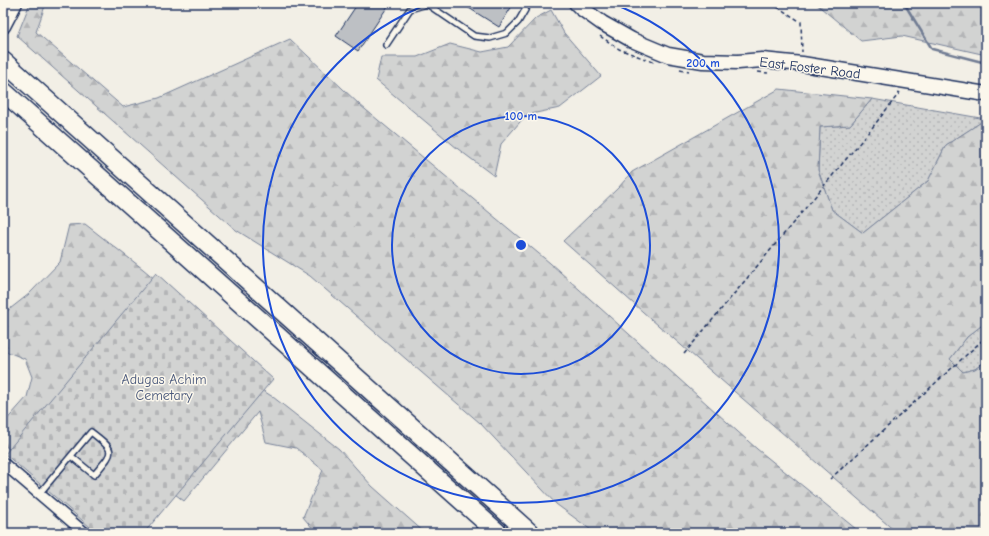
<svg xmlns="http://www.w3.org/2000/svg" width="989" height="536" font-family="'Comic Neue',sans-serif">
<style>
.grass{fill:url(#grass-dots);stroke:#768198}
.forest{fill:url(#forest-firs);stroke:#768198}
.cemetery{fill:url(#cemetery-stones);stroke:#768198}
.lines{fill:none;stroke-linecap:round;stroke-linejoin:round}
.stream{stroke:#707b93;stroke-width:2.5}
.building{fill:#bdc0c4;stroke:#1b2f5e}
.lane-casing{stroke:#1b2f5e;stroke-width:8}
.street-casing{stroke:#1b2f5e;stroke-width:13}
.secondary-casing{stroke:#1b2f5e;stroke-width:17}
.highway-casing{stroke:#1b2f5e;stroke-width:21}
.path{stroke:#1b2f5e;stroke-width:1.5;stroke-dasharray:4 3;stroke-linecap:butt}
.lane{stroke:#fbf7ec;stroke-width:5}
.street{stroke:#fbf7ec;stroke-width:10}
.secondary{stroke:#fbf7ec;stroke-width:14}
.highway{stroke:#fbf7ec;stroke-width:18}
.ring{fill:none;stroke:#1d4ed8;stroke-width:2}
.labels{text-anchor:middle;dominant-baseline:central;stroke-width:3;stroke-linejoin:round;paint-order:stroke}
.street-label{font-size:14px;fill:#1b2f5e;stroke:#fbf7ec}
.park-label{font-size:14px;fill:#49587b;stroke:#fbf7ec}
.centre{fill:#1d4ed8;stroke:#fbf7ec;stroke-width:2}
.ring-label{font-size:12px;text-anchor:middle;font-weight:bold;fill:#1d4ed8;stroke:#fbf7ec;stroke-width:3;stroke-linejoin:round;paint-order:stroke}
</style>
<defs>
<pattern id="grass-dots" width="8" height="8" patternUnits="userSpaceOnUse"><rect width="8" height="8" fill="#d2d3d2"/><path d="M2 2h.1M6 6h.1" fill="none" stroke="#b4b5b7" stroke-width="1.8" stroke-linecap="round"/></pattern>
<pattern id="forest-firs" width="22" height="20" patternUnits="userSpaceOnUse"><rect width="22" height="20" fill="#d2d3d2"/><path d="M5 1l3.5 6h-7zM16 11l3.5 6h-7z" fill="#b4b5b7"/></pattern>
<pattern id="cemetery-stones" width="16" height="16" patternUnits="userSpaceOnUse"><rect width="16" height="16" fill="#d2d3d2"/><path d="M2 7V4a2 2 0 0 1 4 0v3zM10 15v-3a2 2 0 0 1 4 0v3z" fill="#b4b5b7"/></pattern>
</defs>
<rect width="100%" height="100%" fill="#f2efe6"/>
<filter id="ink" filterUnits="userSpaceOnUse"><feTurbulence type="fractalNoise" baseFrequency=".025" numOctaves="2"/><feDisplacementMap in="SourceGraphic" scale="8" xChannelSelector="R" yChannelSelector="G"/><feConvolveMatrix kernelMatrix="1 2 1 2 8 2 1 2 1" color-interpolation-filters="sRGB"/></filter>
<g filter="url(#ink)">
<path class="grass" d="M872,99L986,119L946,145L928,181L863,233L832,210L818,170L820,127L850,125Z
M986,322V361L975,369L963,372L950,359L967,337Z"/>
<path class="forest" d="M30,3H46L36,32L123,107L159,98L290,39L360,105L550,263L757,449L861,533H595L556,504L480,423L310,276L236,230L17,36Z
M815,3H986V55L902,36L861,41Z
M551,10L564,33L601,76L560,108L526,115L501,144L494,176L458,149L376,80L381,57H417L450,44L482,52L508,47L536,18Z
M779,89L872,99L850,125L820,127L818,170L832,210L863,233L928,181L946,145L986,119V322L967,337L950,359L963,372L975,369L986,361V533H897C786,435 673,340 563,241L619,187L632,172Z
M85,224L143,269L195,313L224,366L273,397L339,449L372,486L425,533H314V530L303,517L323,470L296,448L266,442L258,412L184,501L149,474L15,454L3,444V424L27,397L32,377L25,359L3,350V312H6L29,294L60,262L69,225Z"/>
<path class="cemetery" d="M156,273L273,379L144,533H97L5,454Z"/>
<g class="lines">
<path class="stream" d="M904,3L932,49L986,63"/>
</g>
<path class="building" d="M358,3H390L358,51L336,36Z
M461,3H507L512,6L499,27Z"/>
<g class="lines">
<g class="lane-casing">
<path id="lane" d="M386,45L410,9L427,4L474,36L490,38L507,33L518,22L525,10L527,3
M39,494L91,432C117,452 114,451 94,475L71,456"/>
</g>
<g class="street-casing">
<path id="street" d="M3,463L85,533"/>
</g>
<g class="secondary-casing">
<path id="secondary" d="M576,3L581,8L602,23L632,40L668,55L703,61L738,62L762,60L802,64L986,94
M3,26L15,3"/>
</g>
<g class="highway-casing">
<path id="highway" d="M3,61L530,533
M3,91L498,533"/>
</g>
<path class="path" d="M563,3L565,6
M771,3L801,22L802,52
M600,36L619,49L656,63
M680,69L689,71
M758,72L768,73
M684,354L872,128L900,92
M830,479L986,337"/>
<use href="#lane" class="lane"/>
<use href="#street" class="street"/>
<use href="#secondary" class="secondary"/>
<use href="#highway" class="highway"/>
</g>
</g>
<g class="ring">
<circle cx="521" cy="245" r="129"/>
<path d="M611 3A258 258 0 1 1 431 3"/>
</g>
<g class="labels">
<g class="street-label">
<text transform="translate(810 68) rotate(7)">East Foster Road</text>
</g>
<g class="park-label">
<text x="164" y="379">Adugas Achim<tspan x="164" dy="16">Cemetary</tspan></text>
</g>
</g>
<circle cx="521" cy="245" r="6" class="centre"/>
<g class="ring-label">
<text x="703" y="67">200 m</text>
<text x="521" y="120">100 m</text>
</g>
<rect width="989" height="536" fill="none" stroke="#fbf7ec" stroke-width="16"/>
<rect x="8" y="8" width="973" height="520" fill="none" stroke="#1b2f5e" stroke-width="1.5" filter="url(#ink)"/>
</svg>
